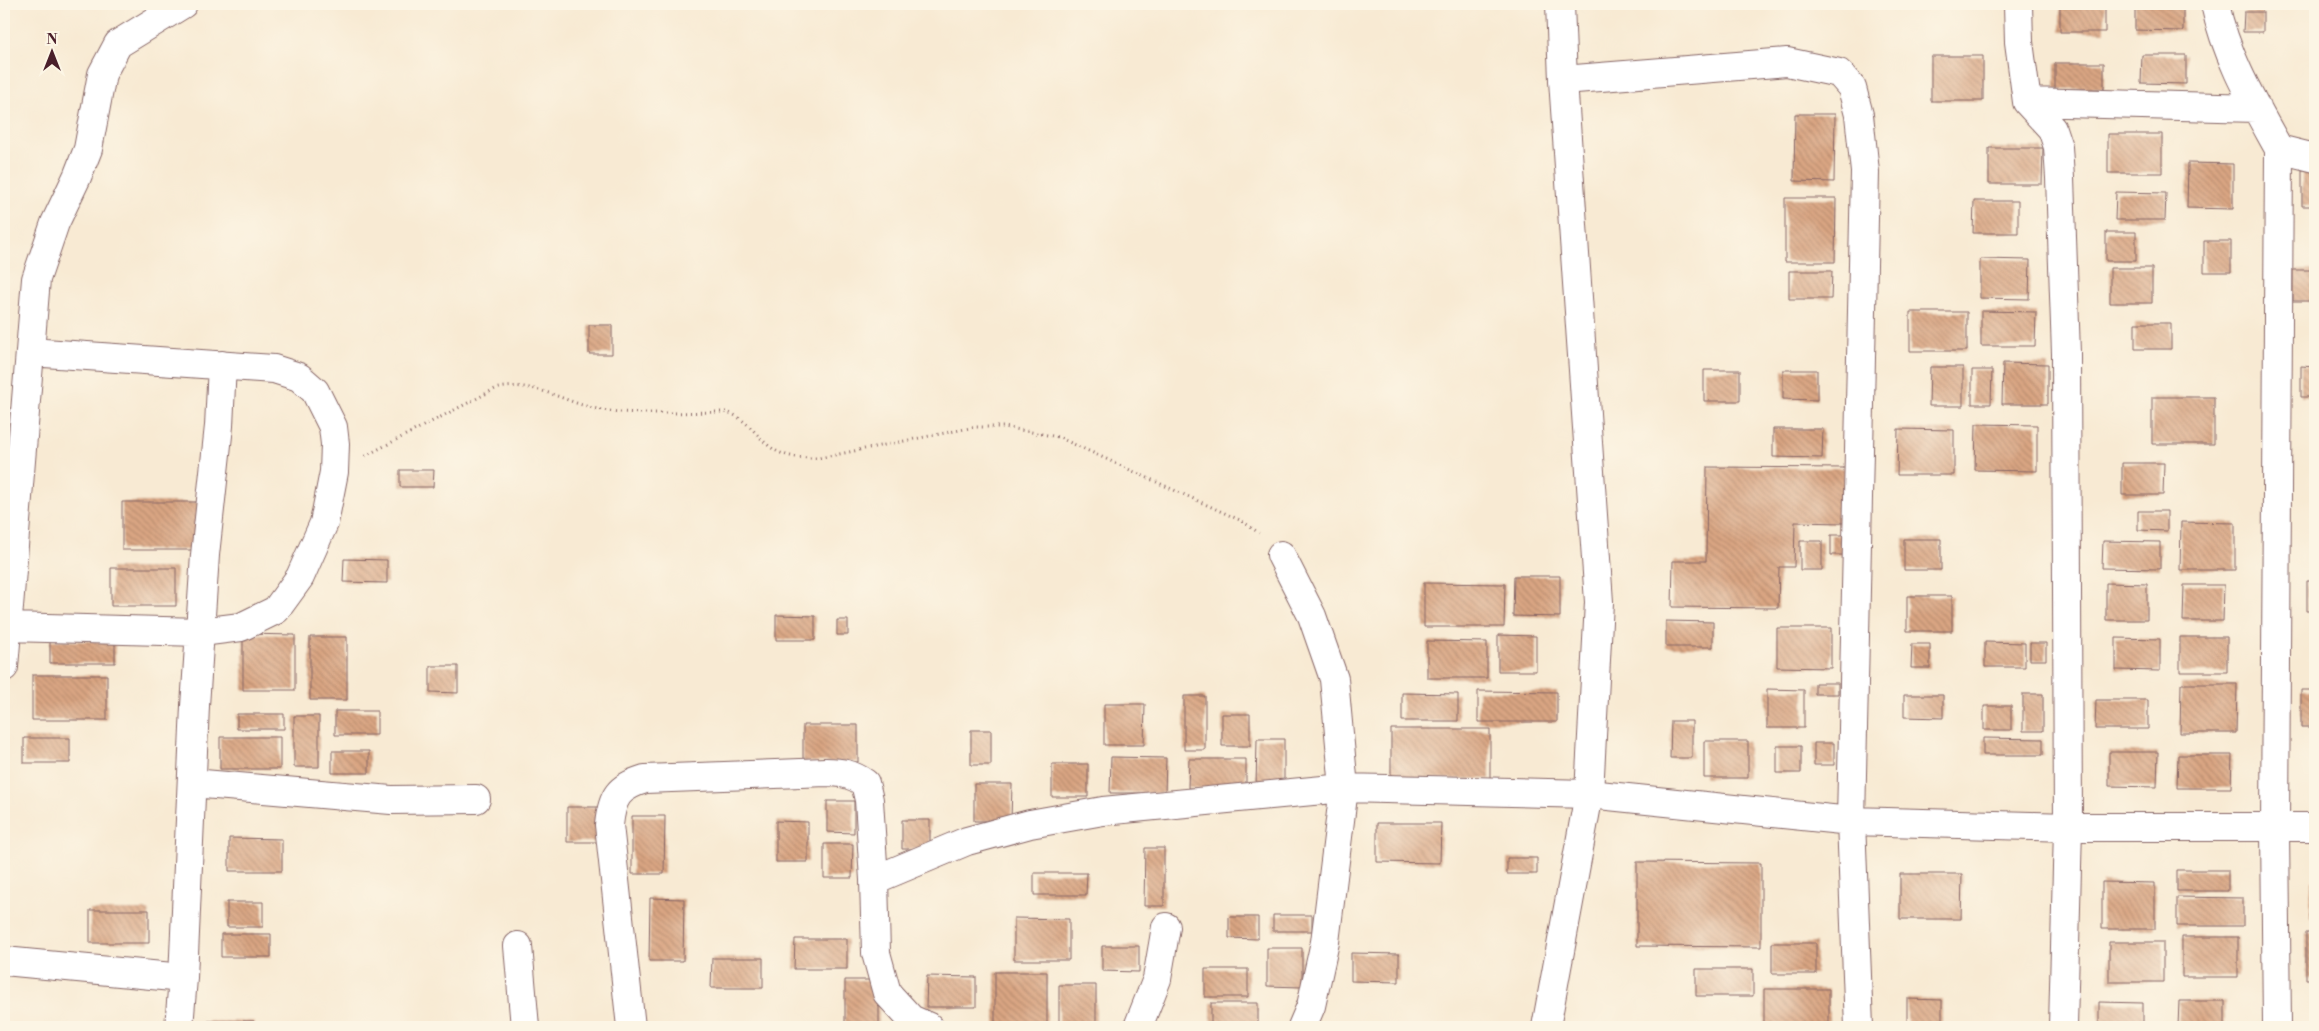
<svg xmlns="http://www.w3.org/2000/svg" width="2319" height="1031" font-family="'Libre Bodoni',serif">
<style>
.building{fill:url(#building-back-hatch)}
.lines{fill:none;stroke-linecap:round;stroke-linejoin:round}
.street-casing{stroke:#876666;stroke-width:30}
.secondary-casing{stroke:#876666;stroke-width:30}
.path{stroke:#876666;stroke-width:3;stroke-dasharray:1 4;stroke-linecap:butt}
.street{stroke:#fff;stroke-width:28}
.secondary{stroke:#fff;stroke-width:28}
</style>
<defs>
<pattern id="building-back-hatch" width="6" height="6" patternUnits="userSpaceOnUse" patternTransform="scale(1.25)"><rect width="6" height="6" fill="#daa683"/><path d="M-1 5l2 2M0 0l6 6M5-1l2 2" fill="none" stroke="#b3876b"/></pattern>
</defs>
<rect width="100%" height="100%" fill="#fcf5e5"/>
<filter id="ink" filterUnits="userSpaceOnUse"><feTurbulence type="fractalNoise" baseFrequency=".02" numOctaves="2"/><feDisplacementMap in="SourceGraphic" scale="10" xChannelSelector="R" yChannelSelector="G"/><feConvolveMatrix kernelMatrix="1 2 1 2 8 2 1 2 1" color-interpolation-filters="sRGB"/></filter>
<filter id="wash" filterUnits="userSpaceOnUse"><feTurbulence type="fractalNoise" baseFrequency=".0096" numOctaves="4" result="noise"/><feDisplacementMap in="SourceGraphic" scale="20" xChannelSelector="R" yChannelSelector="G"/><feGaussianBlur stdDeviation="1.12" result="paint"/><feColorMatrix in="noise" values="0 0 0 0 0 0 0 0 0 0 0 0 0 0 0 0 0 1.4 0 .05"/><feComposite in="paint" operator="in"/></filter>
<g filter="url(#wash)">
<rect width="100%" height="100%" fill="#f8ead3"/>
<g id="blocks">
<path class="building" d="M2135,4H2183V31L2135,30Z
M2060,6H2105V32H2060Z
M2244,12H2263V32H2243Z
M2142,55H2186V84L2141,83Z
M1931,56H1983V101H1931Z
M2055,63H2104V89H2055Z
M1795,114H1835L1834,182L1794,181Z
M2108,134H2162V173H2108Z
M1989,148H2043L2042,184H1989Z
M2188,163L2233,164V209L2187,208Z
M2302,170H2315V206H2302Z
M2116,192L2166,193L2165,220H2115Z
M1785,198H1836L1835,262H1785Z
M1974,201H2018V233H1973Z
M2106,232H2136V261H2106Z
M2204,241H2231V272H2204Z
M1980,259L2030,260L2029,299L1980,298Z
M2110,268H2152V303H2110Z
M2293,270H2315V301H2293Z
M1789,271H1832L1831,299H1789Z
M1981,311L2036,312L2035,346H1981Z
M1910,312H1967V351H1910Z
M2135,323H2171V349H2135Z
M589,325H612V354H589Z
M2003,363L2048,364V404H2002Z
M2301,366L2315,367V397H2301Z
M1930,367H1963V406H1929Z
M1704,370H1740V401H1704Z
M1783,370H1817V400L1783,399Z
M1972,370H1992L1991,404H1972Z
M2152,397H2214V444H2152Z
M1976,424L2037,425V471L1975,470Z
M1773,429H1823L1822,458L1773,457Z
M1898,429L1954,430V475H1897Z
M2122,463H2164L2163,495H2122Z
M1707,467L1845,468L1844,523L1795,522L1794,567H1779L1778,608L1672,607L1673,561H1706Z
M400,470H434L433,487H400Z
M122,502H198L197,550H122Z
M2138,511H2167V531L2138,530Z
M2181,522L2235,523V570H2180Z
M1831,535H1850L1849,555H1831Z
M1904,539H1941V570H1904Z
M1800,541H1822V570H1800Z
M2103,541L2160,542V569L2102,568Z
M344,559L387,560V583L343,582Z
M111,568H176V606H111Z
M1514,576H1560V617L1513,616Z
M2307,581H2315V611H2307Z
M1424,583L1505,584L1504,627H1424Z
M2106,583L2147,584V620H2106Z
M2184,585H2224L2223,621H2183Z
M1907,596H1952V631H1907Z
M776,615L815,616V640H776Z
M837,620H848V635H837Z
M1666,621L1713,622V647H1666Z
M1777,628H1831V668L1777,667Z
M243,634L295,635V690H243Z
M1498,635L1536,636V671H1498Z
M310,637H347V700H310Z
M2180,637H2227V672H2180Z
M2116,638L2160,639V671L2116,670Z
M50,641H115V663H50Z
M1427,641L1487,642V678H1427Z
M1985,642L2025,643V667H1985Z
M2030,643H2046V660H2030Z
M1912,644H1930V668H1911Z
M430,666H458V693L430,692Z
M32,675H107V720H32Z
M1815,683H1838V694H1815Z
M2181,684H2237L2236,733H2180Z
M1767,689L1804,690V728H1767Z
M2301,690H2315V727H2301Z
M1478,691L1557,692V722H1478Z
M1402,693L1458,694V721H1402Z
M2023,694H2043V731H2023Z
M1904,695H1943V718L1904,717Z
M1184,696H1205V750H1184Z
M2096,700H2148V729H2095Z
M1104,704H1145L1144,745H1104Z
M1984,706H2011V730H1984Z
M335,711H377V735H335Z
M237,714H284V729H237Z
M1222,714H1250V746H1222Z
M294,716H319V767H294Z
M1671,721H1692V758H1670Z
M803,725H858V762H803Z
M1391,729H1490V779L1391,778Z
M971,730H991V765H971Z
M220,737H280V769H220Z
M24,738H70V763H24Z
M1983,738L2043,739V755H1983Z
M1257,739H1284V788H1256Z
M1704,741H1748V778H1704Z
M1814,743H1834V765H1814Z
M1777,746H1801V773H1777Z
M332,751H369V773H332Z
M2109,752H2158L2157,787L2109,786Z
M2178,755H2232L2231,788H2177Z
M1111,757L1166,758L1165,793H1110Z
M1189,759H1246V789L1188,788Z
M1052,764H1088V797H1052Z
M974,784H1012L1011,821H974Z
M827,801H854V833L827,832Z
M567,807H599V842H567Z
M632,816H665L664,874H632Z
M902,820H930V849H902Z
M776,821L808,822V862H776Z
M1377,823H1441L1440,863L1377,862Z
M229,838L282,839V871H229Z
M824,844H853L852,878H824Z
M1145,848H1164V906H1144Z
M1507,858H1537V874H1507Z
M1637,862L1761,863V947L1637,946Z
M2177,870H2228V891H2177Z
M1034,873H1087L1086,895H1034Z
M1900,874H1962L1961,919H1900Z
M2311,880H2315V918H2310Z
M2102,882L2155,883V929H2102Z
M2177,897L2243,898V926H2177Z
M650,898L684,899L683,961H649Z
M227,902H263V927H227Z
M90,910H149V943H90Z
M1273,915H1312V931H1273Z
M1229,917H1258V939L1229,938Z
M1014,918L1069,919V960H1014Z
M2306,933H2315V979H2306Z
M221,934H271V957H221Z
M2182,937H2238V977H2182Z
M795,939H847V969H794Z
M2109,942H2163V982H2109Z
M1772,943H1816V974H1772Z
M1102,946H1139V972L1102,971Z
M1267,948H1302V987L1267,986Z
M1351,953L1399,954V982L1351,981Z
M712,958H763V988H711Z
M1205,969H1248V997H1205Z
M1696,969H1753V996H1696Z
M995,972H1047V1026H995Z
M927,976L976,977V1007H926Z
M845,980H879V1027H845Z
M1059,985H1096V1025H1059Z
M1764,989H1829V1025L1764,1024Z
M1907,999L1942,1000V1024H1907Z
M2179,1001H2225V1027H2178Z
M2099,1002L2143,1003V1027H2099Z
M1211,1003H1258V1027H1211Z
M208,1021H254V1027H208Z
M732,1025H803V1027H732Z"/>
</g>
</g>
<g filter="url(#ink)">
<use href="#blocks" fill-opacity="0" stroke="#876666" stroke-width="1"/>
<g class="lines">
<g class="street-casing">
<path id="street" d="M2018,4L2019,42L2027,102L2052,129L2058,147L2060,178L2066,354L2068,827L2063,1027
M2215,4C2226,57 2253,102 2279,149L2275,828L2277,1027
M1563,80L1787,62L1839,73L1852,88L1859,115L1865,172L1851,821L1859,1027
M2027,102L2257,108
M2279,149L2315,158
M1281,555L1312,616L1334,679L1344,788L1325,942L1311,1006L1302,1027
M8,627L201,632L241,627L276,610L300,577L324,523L334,472L335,444L333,427L315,391L299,377L274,369L30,352
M4,667L36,279L55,223L77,177L88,149L102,74L118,44L183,4
M192,783L391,800L476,799
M518,946L525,1027
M4,961L183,978
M179,1027L183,978L195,706L205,555L219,426L222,365
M631,1027L609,825C612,797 618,787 645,779L826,772C842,772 852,774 865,783L869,800L874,880
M929,1027L911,1019L887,993L876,953L874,880L967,841L1030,824L1103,811L1344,788L1589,794L1851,821L2068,827H2315
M1138,1027L1157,979L1166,927"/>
</g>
<g class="secondary-casing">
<path id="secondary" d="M1546,1027L1589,794L1599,602L1563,80L1560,4"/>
</g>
<path class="path" d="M365,456L495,389C537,378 566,406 609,411C648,415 688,412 727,412C748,419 756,437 773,449C787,458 803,458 819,458L975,427H1004L1058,437L1242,521L1259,533"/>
<use href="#street" class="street"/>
<use href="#secondary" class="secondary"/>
</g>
</g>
<rect width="2319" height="1031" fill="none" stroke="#fcf5e5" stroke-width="20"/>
<g transform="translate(52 52)" stroke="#fcf5e5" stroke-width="4" paint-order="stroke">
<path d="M0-4L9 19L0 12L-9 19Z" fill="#4a1f2b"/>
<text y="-8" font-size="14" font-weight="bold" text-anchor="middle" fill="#4a1f2b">N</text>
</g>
</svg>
